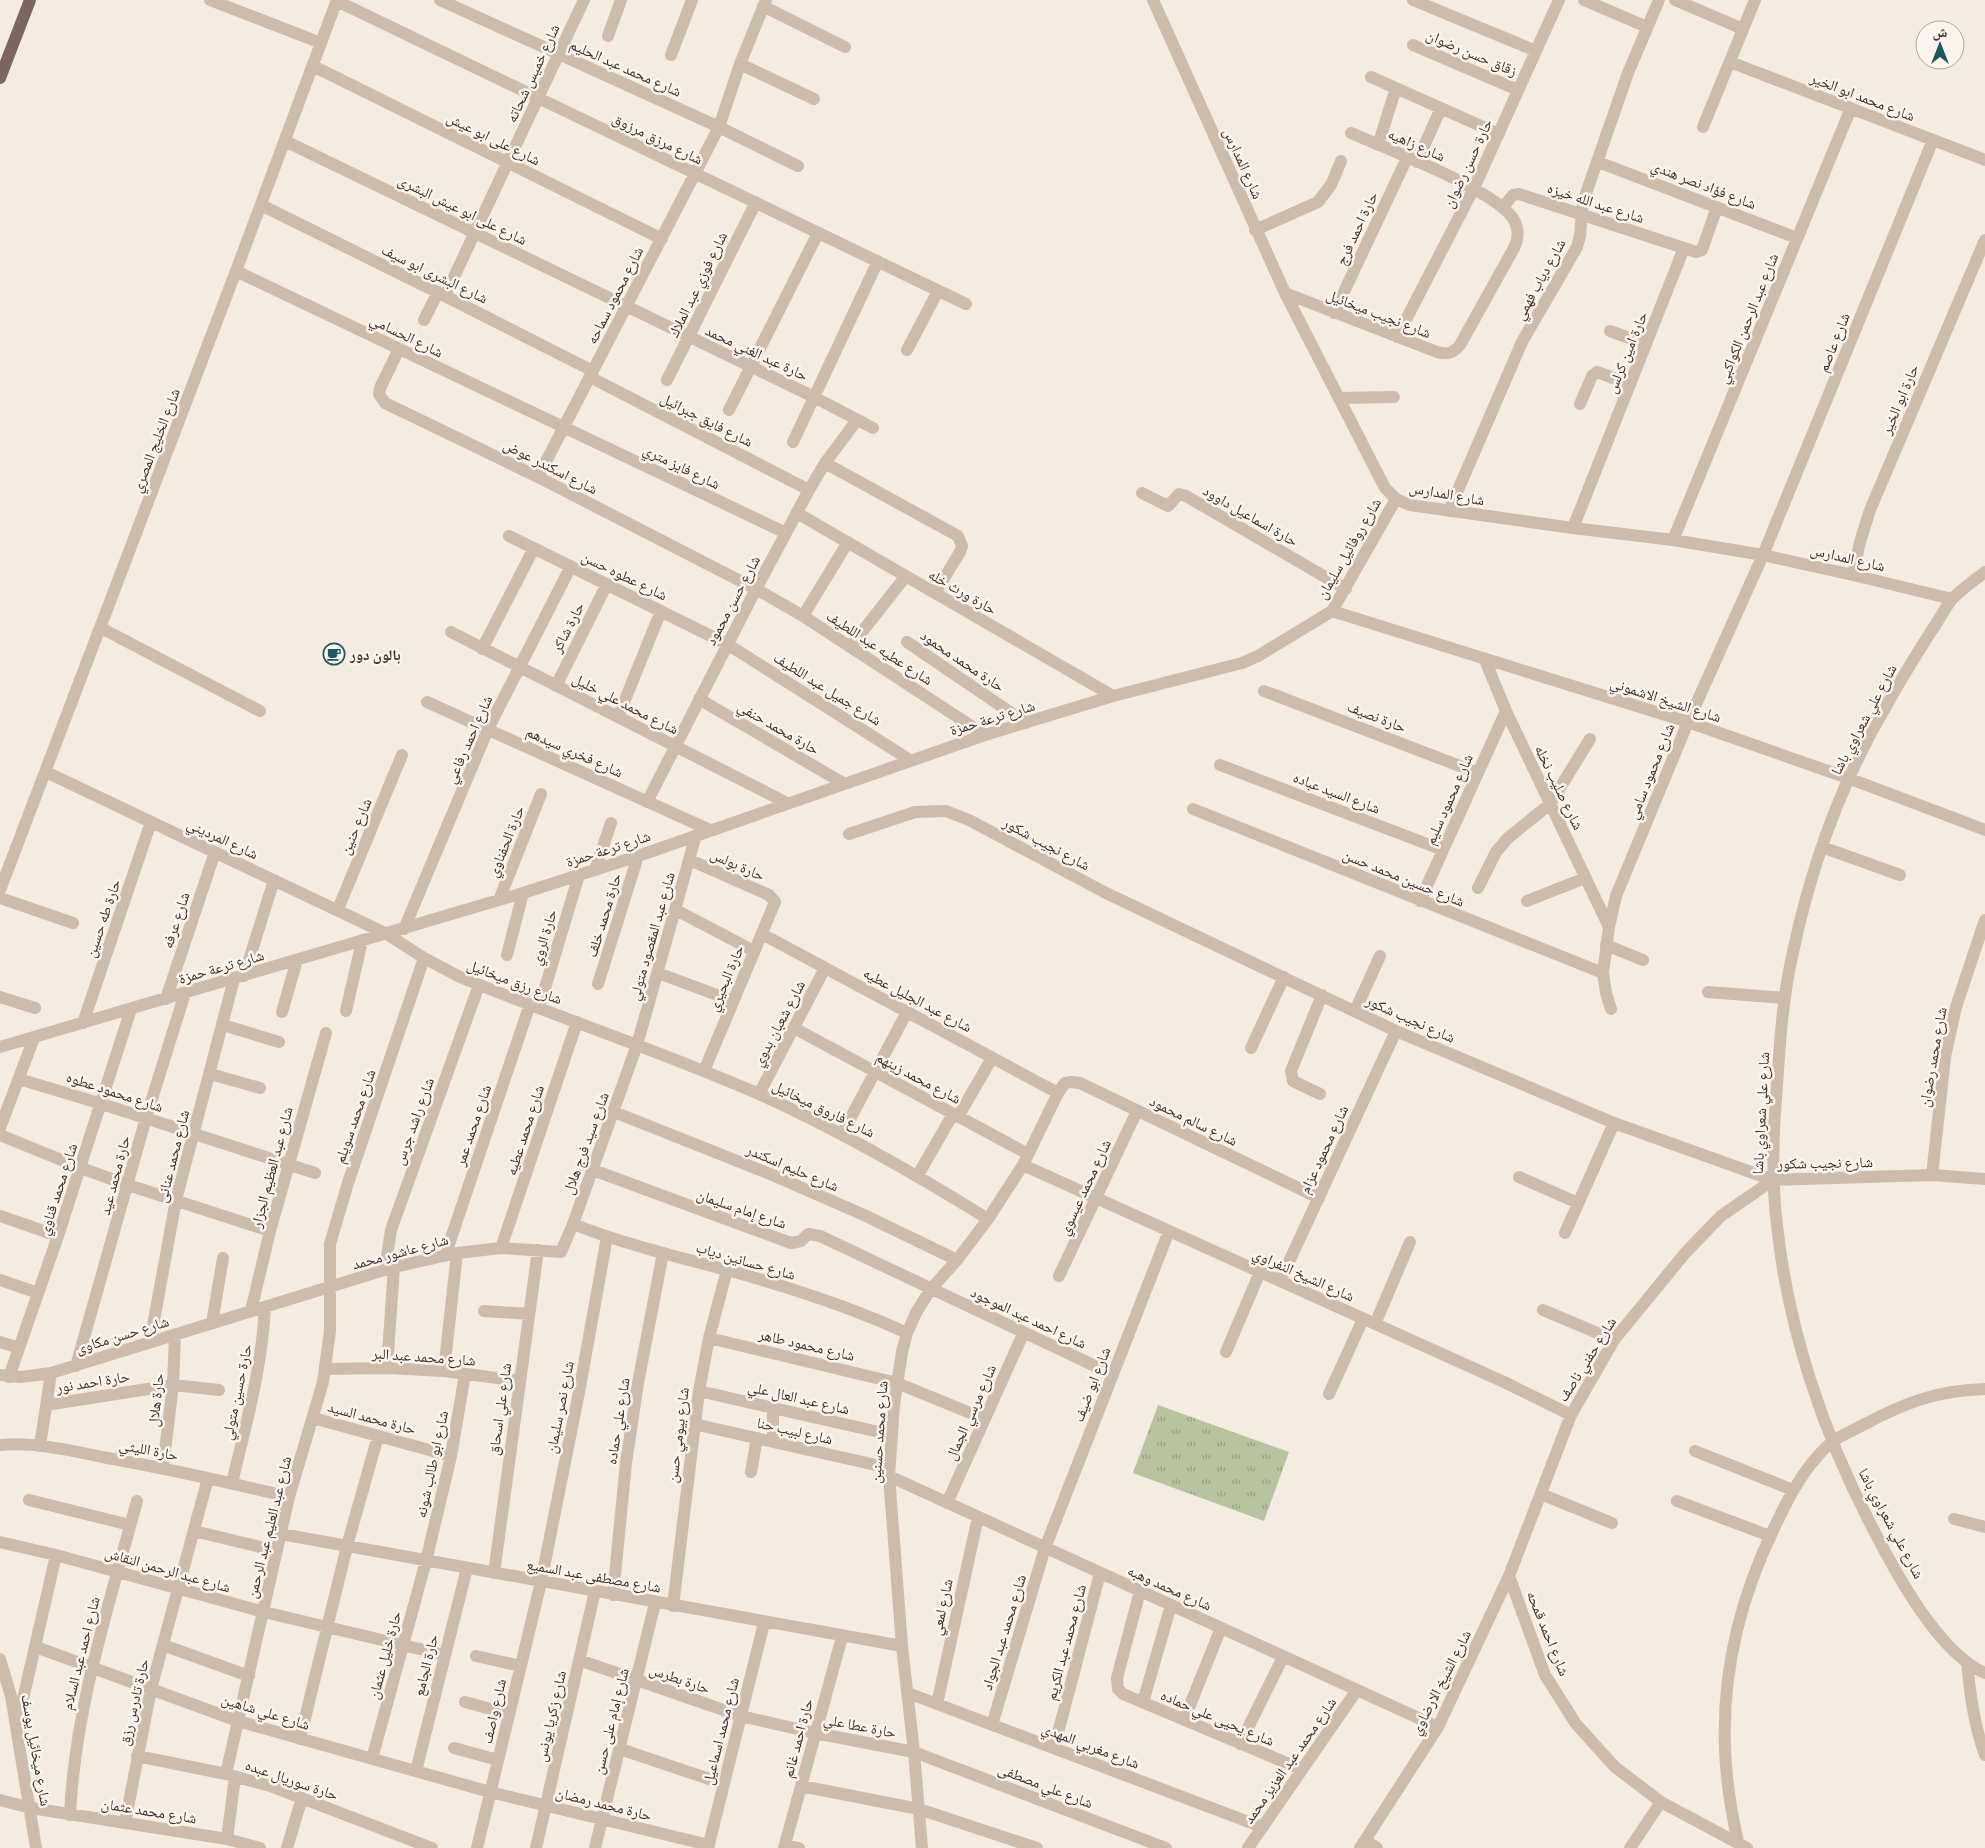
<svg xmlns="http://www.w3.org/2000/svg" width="1985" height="1848" font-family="Barlow,'Noto Naskh Arabic',sans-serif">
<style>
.grass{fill:url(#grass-tufts)}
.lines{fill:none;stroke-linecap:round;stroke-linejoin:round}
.minor{stroke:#cdbbac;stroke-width:12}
.major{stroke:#7d675c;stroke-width:12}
.labels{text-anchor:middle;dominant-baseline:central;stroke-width:5;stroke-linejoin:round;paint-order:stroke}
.street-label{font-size:15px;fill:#3b302b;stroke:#fbf5ee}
.poi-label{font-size:15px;font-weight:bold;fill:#3b302b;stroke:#fbf5ee;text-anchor:start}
</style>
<defs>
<pattern id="grass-tufts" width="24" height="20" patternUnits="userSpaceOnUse" patternTransform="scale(1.25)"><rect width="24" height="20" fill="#b8c4a0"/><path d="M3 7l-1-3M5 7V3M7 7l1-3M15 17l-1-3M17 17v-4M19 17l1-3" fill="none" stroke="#97a083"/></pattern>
</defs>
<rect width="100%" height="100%" fill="#f4ebe1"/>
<path class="grass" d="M1158,1405L1289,1452L1264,1521L1133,1473Z"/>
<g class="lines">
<path class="minor" d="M210,0L321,43
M440,0L719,127L798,166
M1153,0L1285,293L1385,488L1396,499L1410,505L1573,528L1673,540L1763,555L1853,575L1952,599
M1413,0L1536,51
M1584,0L1647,27
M1675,0L1743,29
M337,1L966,304
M763,6L845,47
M608,36L621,0
M1413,45L1518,90
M671,55L692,0
M1730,62L1985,160
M740,64L814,99
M313,66L662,239
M1371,77L1499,134
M1703,127L1755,0
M285,141L814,397L873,428
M1378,145L1396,88
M1417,162L1441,108
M1598,162L1797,238
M261,205L445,296L593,371
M1503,207L1513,195L1519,194L1684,248
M1255,230L1318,202L1331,185L1341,161
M236,271L786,533
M1285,293L1437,352C1447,355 1454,353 1460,345L1514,248C1518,240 1519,231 1515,222C1502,192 1385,148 1351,133
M445,296L584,0
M1334,313L1407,158
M424,320L438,292
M1610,331L1646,344
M1397,337L1474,188L1559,0
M399,349L380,388L379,394L385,403L538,477L756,589L803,616L985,735
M907,350L938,291
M590,377L809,490
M667,380L756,202
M1339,398L1394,397
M1580,404L1592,376L1597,372L1630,384
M729,410L818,233
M793,442L878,261
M825,463L958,536L962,546L960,552L935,593
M538,477L719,127L740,64L766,0
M1142,493L1168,506L1179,494L1186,496L1346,589
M1449,511L1522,342L1577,247L1580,236L1583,202L1628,73L1659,0
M797,513L1113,696
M1573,528L1684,248L1696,252L1702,250L1717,207
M509,536L727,644L910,760
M1673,540L1851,108
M1985,572C1974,580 1962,589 1952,599C1945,608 1939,620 1932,630C1916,655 1900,681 1885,708C1841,783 1811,867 1793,952C1783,995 1780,1040 1777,1085C1773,1131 1771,1178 1777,1225C1788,1329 1823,1433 1871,1525C1894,1570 1938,1653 1985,1673
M1853,575L1860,542L1870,510L1985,240
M1332,611L1688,722L1848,778L1985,830
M803,616L848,542
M101,628L260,711
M451,632L787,803
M907,642L1026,723
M850,647L906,576
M482,649L534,548
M1485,660L1506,711L1609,927
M556,686L607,584
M1264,691L1478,773
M699,699L843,783
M427,702L710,830
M618,717L661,611
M1220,765L1443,850
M46,772L387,934L424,958L460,977C559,1018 661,1051 759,1094C839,1130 914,1173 988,1219
M647,802L756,589L809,490L825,463L857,420
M1193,809L1603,973
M849,834L915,812L946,811L969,820L1106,893L1396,1031L1614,1123L1773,1180L1932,1175L1985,1179
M1822,847L1900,875
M690,860L769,895L775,902L704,1071
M595,870L611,823
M1478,888L1496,852L1508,838L1550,804L1590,739
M0,890L236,271L337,0
M0,898L73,923
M499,900L541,794
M1420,901L1506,711
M1527,901L1585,878
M338,909L402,755
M676,910L754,951
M404,929L488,729L571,566
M762,934L1058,1093
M1606,945L1643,960
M507,955L523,893
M658,973L733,1001
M244,976L274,880
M598,984L638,856
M1708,992L1785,998
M0,997L35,1008
M166,999L215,852
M539,1008L579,875
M1611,1009L1606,993L1603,973L1609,927L1616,896L1688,722L1763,555L1933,140
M346,1011L362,941
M1355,1011L1380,956
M282,1012L297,960
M83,1023L151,822
M223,1025L279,1042
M794,1028L1028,1154
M0,1047L523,893L638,856L985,735L1113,696L1242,663L1258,656L1332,611L1396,499
M1251,1048L1284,977
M210,1074L260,1088
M19,1079L102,1104L315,1173
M759,1094L825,968
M1320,1094L1293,1081L1291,1071L1322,995
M614,1112L770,1174L864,1215L957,1260
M958,1117L992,1058
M0,1128L34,1038
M842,1134L907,1012
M0,1135L81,1168L128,1185L270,1231
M1023,1165L1504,1382L1571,1415
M593,1170L791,1243L801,1241L808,1234L820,1236L1112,1374
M918,1175L953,1114
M1932,1175L1945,1057L1956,1007L1985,920
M1519,1177L1578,1203
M0,1216L58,1236
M573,1224C626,1245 682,1258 738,1273C795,1289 853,1308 907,1333
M1565,1233L1614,1123
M501,1248L577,1022
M445,1256L530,1004
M385,1270L391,1230L479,985
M1059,1276L1137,1111
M0,1280L38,1293
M1280,1281L1396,1031
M1543,1310L1614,1340
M251,1311L270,1231L326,1033
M484,1311L529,1314
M212,1323L223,1258
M1375,1324L1410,1242
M709,1338L897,1383L985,1419
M0,1342L19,1348
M150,1342L176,1200L234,979
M1226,1352L1260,1272
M76,1366L146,1118L185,993
M387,1368L394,1267
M326,1369L387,1368L444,1371L520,1381
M444,1371L457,1253
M0,1375L21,1377L51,1373L394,1267L457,1253L501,1248L561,1252L573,1224L637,1045L696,835
M9,1377L58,1236L131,1009
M699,1391L892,1435
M1329,1394L1363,1319
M46,1405L173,1385L219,1390
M773,1408V1442
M313,1418L451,1456
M694,1424L889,1468
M0,1445C34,1442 69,1450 102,1457C165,1468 227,1482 289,1497
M40,1446L51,1373
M1695,1451L1793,1490
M163,1467L173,1385L175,1335
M751,1472L757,1438
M889,1476L1438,1727
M232,1483C246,1424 262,1368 265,1307
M1541,1494L1612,1523
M29,1500L130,1525
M1677,1501L1770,1536
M947,1503L1023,1334
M1954,1519L1985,1527
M194,1531L277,1551
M281,1534L902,1646
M0,1542L56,1555L264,1612L445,1655
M494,1573L538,1250
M1509,1576L1545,1675L1576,1724L1615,1767L1661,1802L1747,1848
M1140,1591L1117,1678L1118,1689L1123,1694L1301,1769
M613,1595L626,1463L638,1383L663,1253
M673,1606L699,1391L709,1338L727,1270
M163,1645L249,1676
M36,1647L238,1721L490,1792L709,1845
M476,1656L521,1666
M0,1659L11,1696L36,1848
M579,1660L741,1716L815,1733L914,1752L1166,1848
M1967,1662C1970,1694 1974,1725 1985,1755
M908,1693L1262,1827
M465,1702L509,1714
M1143,1702L1171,1605
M937,1704L978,1517
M1184,1720L1221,1628
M18,1721L56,1555
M992,1725L1045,1548L1169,1231
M300,1739L347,1546L378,1436
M1240,1744L1283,1657
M454,1748L498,1760
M1054,1748L1100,1573
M620,1749L724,1784
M137,1756L226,1774L270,1786L432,1848
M372,1759L426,1561L451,1456L465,1374
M416,1771L467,1568
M226,1774L289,1497L323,1382L330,1331V1244L348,1183L424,958
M801,1786L919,1809L1037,1848
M0,1800L31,1808L227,1839L260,1848
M70,1815C75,1707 109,1605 137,1501
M125,1823L151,1689L208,1478
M227,1839L235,1777
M1365,1840L1377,1848
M1738,1842C1731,1811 1726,1780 1725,1748C1722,1668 1743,1589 1779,1518C1792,1490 1809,1461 1833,1441C1842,1435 1854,1430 1863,1425C1904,1403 1938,1390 1985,1389
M785,1845L799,1848
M287,1848L302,1798
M477,1848L541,1582L580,1387L607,1237
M536,1848L595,1591
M595,1848L655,1603
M708,1848L764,1623
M784,1848L842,1637
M922,1848L914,1752L902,1646L889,1476L894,1405L902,1352L907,1333L917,1311L931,1289L957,1260L988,1219L1023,1165L1058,1093L1065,1083L1071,1082L1080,1083L1319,1198
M1248,1848L1357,1690
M1360,1848L1438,1727L1509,1576L1571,1415L1614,1340L1686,1252L1721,1216L1773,1180
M1630,1848L1661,1802"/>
<path class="major" d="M0,78L30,0"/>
</g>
<defs>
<g id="cafe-ring" transform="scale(1.125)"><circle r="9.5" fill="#fbf5ee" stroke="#1f5a5e" stroke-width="1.5"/><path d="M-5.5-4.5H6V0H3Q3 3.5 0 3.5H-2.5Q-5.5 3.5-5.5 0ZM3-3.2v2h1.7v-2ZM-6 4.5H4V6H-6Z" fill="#1f5a5e"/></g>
</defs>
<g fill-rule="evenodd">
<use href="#cafe-ring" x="334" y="654"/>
</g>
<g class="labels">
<g class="street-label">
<text transform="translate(1472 52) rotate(23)">زقاق حسن رضوان</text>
<text transform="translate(626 67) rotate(24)">شارع محمد عبد الحليم</text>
<text transform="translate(532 73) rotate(-65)">شارع خميس شحاته</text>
<text transform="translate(1863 96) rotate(21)">شارع محمد ابو الخير</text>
<text transform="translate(494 138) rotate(26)">شارع على ابو عيش</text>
<text transform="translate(658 138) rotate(26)">شارع مرزق مرزوق</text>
<text transform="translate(1417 144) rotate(24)">شارع زاهيه</text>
<text transform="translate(1244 163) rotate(66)">شارع المدارس</text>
<text transform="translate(1467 163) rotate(-65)">حارة حسن رضوان</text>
<text transform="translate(1704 184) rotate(21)">شارع فؤاد نصر هندي</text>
<text transform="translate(1596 202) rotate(18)">شارع عبد الله خيزه</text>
<text transform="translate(463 209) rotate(26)">شارع على ابو عيش البشرى</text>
<text transform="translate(1356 228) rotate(-65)">حارة احمد فرج</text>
<text transform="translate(435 273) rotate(26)">شارع البشرى ابو سيف</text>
<text transform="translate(1539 279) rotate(-61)">شارع دياب فهمي</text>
<text transform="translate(697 284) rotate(-64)">شارع فوزي عبد الملاك</text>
<text transform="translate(614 295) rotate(-63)">شارع محمود سماحه</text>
<text transform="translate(1379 313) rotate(21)">شارع نجيب ميخائيل</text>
<text transform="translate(1747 318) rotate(-68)">شارع عبد الرحمن الكواكبي</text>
<text transform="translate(407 335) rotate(26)">شارع الحسامي</text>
<text transform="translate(1833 342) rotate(-68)">شارع عاصم</text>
<text transform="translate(757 352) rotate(25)">حارة عبد الغني محمد</text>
<text transform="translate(1626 352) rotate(-68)">حارة امين كرلس</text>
<text transform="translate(1899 399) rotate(-67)">حارة ابو الخير</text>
<text transform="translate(707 419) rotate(27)">شارع فايق جبرائيل</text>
<text transform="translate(155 440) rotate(-69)">شارع الخليج المصري</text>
<text transform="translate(551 466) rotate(27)">شارع اسكندر عوض</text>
<text transform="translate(682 466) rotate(26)">شارع فايز متري</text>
<text transform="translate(1447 493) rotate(10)">شارع المدارس</text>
<text transform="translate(1251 515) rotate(30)">حارة اسماعيل داوود</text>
<text transform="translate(1348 548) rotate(-60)">شارع روفائيل سليمان</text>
<text transform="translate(1848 557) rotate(13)">شارع المدارس</text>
<text transform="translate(625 575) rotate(26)">شارع عطوه حسن</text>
<text transform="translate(963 591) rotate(30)">حارة ورث خله</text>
<text transform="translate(732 600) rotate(-62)">شارع حسن محمود</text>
<text transform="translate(567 627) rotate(-63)">حارة شاكر</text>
<text transform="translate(880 647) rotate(33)">شارع عطيه عبد اللطيف</text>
<text transform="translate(963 660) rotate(34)">حارة محمد محمود</text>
<text transform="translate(828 688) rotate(32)">شارع جميل عبد اللطيف</text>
<text transform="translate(1666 699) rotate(18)">شارع الشيخ الاشموني</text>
<text transform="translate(626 703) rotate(27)">شارع محمد علي خليل</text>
<text transform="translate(1377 716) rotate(21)">حارة نصيف</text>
<text transform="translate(992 717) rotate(-17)">شارع ترعة حمزة</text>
<text transform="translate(1863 719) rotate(-62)">شارع علي شعراوي باشا</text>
<text transform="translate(779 727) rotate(30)">حارة محمد حنفي</text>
<text transform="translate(468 739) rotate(-66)">شارع احمد رفاعي</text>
<text transform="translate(575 751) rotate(24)">شارع فخري سيدهم</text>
<text transform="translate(1650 771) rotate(-68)">شارع محمود سامي</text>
<text transform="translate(1560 787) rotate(64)">شارع صليب نخله</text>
<text transform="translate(1337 792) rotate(21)">شارع السيد عباده</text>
<text transform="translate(1448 799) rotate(-66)">شارع محمود سليم</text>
<text transform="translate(355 826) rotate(-67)">شارع حنين</text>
<text transform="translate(223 838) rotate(25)">شارع المرديني</text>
<text transform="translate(505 841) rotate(-68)">حارة الحفناوي</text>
<text transform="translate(1047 843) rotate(28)">شارع نجيب شكور</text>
<text transform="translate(608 848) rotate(-18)">شارع ترعة حمزة</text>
<text transform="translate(738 864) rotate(24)">حارة بولس</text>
<text transform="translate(1404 877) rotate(22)">شارع حسين محمد حسن</text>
<text transform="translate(603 915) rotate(-73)">حارة محمد خلف</text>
<text transform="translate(102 918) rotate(-71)">حارة طه حسين</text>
<text transform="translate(175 920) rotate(-72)">شارع عرفه</text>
<text transform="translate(651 936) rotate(-74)">شارع عبد المقصود متولي</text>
<text transform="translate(543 937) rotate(-73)">حارة الروي</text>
<text transform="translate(221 966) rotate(-16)">شارع ترعة حمزة</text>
<text transform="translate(725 978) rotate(-67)">حارة البحيري</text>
<text transform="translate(515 981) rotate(21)">شارع رزق ميخائيل</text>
<text transform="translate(918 999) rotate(28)">شارع عبد الجليل عطيه</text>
<text transform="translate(1411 1018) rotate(24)">شارع نجيب شكور</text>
<text transform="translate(778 1023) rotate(-62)">شارع شعبان بدوي</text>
<text transform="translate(1932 1057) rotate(-80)">شارع محمد رضوان</text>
<text transform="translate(919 1077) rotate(28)">شارع محمد زينهم</text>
<text transform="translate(115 1091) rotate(18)">شارع محمود عطوه</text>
<text transform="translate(824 1108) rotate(26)">شارع فاروق ميخائيل</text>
<text transform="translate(1760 1113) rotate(-87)">شارع علي شعراوي باشا</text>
<text transform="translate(354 1116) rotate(-71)">شارع محمد سويلم</text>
<text transform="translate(1194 1120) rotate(26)">شارع سالم محمود</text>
<text transform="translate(413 1121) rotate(-70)">شارع راشد جرس</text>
<text transform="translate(472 1125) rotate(-71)">شارع محمد عمر</text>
<text transform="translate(524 1130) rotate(-72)">شارع محمد عطيه</text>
<text transform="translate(585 1143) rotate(-70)">شارع سيد فرج هلال</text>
<text transform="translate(1323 1149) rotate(-65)">شارع محمود عزام</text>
<text transform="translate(172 1156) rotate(-76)">شارع محمد عنانى</text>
<text transform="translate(1825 1162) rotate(-1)">شارع نجيب شكور</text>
<text transform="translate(271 1167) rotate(-75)">شارع عبد العظيم الجزار</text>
<text transform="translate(793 1167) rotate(23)">شارع حليم اسكندر</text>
<text transform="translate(114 1175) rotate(-75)">حارة محمد عيد</text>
<text transform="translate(1084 1187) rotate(-65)">شارع محمد عيسوي</text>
<text transform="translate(57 1189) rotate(-72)">شارع محمد قناوي</text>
<text transform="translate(742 1208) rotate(19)">شارع إمام سليمان</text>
<text transform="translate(400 1251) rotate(-15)">شارع عاشور محمد</text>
<text transform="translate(746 1260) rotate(16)">شارع حسانين دياب</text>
<text transform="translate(1304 1274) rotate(24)">شارع الشيخ النفراوي</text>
<text transform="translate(1029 1317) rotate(25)">شارع احمد عبد الموجود</text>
<text transform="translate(122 1334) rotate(-17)">شارع حسن مكاوى</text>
<text transform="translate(807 1344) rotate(13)">شارع محمود طاهر</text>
<text transform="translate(424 1356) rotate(4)">شارع محمد عبد البر</text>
<text transform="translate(1586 1359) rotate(-58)">شارع حفني ناصف</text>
<text transform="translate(93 1381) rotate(-9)">حارة احمد نور</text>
<text transform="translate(1091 1384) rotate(-69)">شارع ابو ضيف</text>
<text transform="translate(236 1392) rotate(-78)">حارة حسين متولي</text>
<text transform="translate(799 1397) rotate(13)">شارع عبد العال علي</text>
<text transform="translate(155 1400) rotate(-84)">حارة هلال</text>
<text transform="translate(559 1407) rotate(-79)">شارع نصر سليمان</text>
<text transform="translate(499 1409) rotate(-82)">شارع علي اسحاق</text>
<text transform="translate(970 1412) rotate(-66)">شارع مرسي الجمال</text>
<text transform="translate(372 1417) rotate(15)">حارة محمد السيد</text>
<text transform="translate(617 1421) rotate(-81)">شارع علي حماده</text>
<text transform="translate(795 1430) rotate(13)">شارع لبيب حنا</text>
<text transform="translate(878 1432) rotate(-86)">شارع محمد حسنين</text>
<text transform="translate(677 1435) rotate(-83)">شارع بيومي حسن</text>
<text transform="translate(149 1449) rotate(11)">حارة الليثي</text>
<text transform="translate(431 1464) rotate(-78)">شارع ابو طالب شونه</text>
<text transform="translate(1892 1523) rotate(62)">شارع علي شعراوي باشا</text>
<text transform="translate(268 1527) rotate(-76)">شارع عبد العليم عبد الرحمن</text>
<text transform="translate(168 1569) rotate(16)">شارع عبد الرحمن النقاش</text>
<text transform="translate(594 1575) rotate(10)">شارع مصطفى عبد السميع</text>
<text transform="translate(1170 1587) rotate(24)">شارع محمد وهبه</text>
<text transform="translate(941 1607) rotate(-78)">شارع لمعي</text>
<text transform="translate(1003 1632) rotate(-73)">شارع محمد عبد الجواد</text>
<text transform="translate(1549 1633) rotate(68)">شارع احمد قمحه</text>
<text transform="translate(1065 1642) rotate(-75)">شارع محمد عبد الكريم</text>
<text transform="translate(80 1653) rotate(-76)">شارع احمد عبد السلام</text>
<text transform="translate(384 1655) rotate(-75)">حارة خليل عثمان</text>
<text transform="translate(425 1665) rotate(-76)">حارة الجامع</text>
<text transform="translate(680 1678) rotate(19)">حارة بطرس</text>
<text transform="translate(1440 1682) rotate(-63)">شارع الشيخ الارضاوي</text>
<text transform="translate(133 1702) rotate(-77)">حارة تادرس رزق</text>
<text transform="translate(266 1711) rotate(17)">شارع علي شاهين</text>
<text transform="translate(493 1711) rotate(-77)">شارع واصف</text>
<text transform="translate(550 1716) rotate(-77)">شارع زكريا يونس</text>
<text transform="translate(1218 1717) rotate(23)">شارع يحيى علي حماده</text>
<text transform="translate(610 1721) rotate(-76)">شارع إمام على حسن</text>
<text transform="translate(860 1725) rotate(11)">حارة عطا علي</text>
<text transform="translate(720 1731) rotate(-76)">شارع محمد اسماعيل</text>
<text transform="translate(797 1738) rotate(-75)">حارة احمد غانم</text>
<text transform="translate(1091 1745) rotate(21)">شارع مغربي المهدي</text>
<text transform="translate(37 1750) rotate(80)">شارع ميخائيل يوسف</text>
<text transform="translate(1289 1760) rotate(-55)">شارع محمد عبد العزيز محمد</text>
<text transform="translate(292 1779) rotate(19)">حارة سوريال عبده</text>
<text transform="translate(1046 1785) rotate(21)">شارع علي مصطفى</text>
<text transform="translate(604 1803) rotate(14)">حارة محمد رمضان</text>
<text transform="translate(149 1810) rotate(9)">شارع محمد عثمان</text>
</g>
<g class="poi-label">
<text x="350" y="654">بالون دور</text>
</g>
</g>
<g transform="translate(1940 45)"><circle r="24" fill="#fbf5ee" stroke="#aea6a0"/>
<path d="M0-4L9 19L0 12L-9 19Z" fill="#1f5a5e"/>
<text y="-8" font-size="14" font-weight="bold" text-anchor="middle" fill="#3b302b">ش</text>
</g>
</svg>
